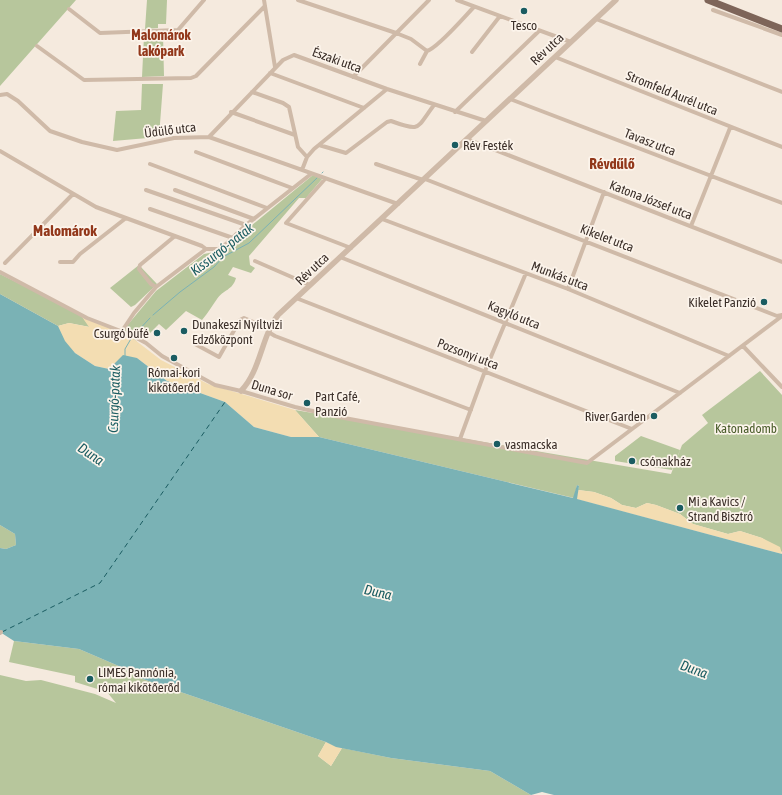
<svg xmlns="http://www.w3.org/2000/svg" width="782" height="795" font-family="'Asap Condensed',sans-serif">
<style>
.green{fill:#b7c69c}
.sand{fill:#f3ddb2}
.water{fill:#7ab2b5}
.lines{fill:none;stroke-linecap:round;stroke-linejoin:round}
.stream{stroke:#7ab2b5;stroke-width:1}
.ferry{stroke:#1a5c61;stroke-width:1;stroke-dasharray:5 4;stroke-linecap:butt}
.minor{stroke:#cfbaa8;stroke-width:4}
.tertiary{stroke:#cfbaa8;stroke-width:5.5}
.primary{stroke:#7e6559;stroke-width:7}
.poi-dot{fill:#1a5c61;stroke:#fcf4eb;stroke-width:1.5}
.labels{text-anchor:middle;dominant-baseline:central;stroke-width:3.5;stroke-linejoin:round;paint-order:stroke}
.poi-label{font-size:13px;fill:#3b2f29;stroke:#fcf4eb;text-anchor:start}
.street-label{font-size:13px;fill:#3b2f29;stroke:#fcf4eb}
.park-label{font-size:13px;fill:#495c2a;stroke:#fcf4eb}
.neighbourhood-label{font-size:14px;font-weight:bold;fill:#92371a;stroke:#fcf4eb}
.water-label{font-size:14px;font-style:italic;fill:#1a5c61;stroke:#fcf4eb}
.quarter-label{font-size:15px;font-weight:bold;fill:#92371a;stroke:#fcf4eb}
</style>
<rect width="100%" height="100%" fill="#f5eade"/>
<path class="green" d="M0,0H76L0,86Z
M147,0H167L166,24H158V28L145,29Z
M163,35L164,76L142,77L144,36L162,37Z
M142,84H163L159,137L113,141L116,111L141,110Z
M313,175L322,179L306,198H299L249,256L250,265L255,268L251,273L233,267L228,275L236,278C233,290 223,290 217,299C212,306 208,313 202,320L186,311L166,330L159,324L148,335L138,331L135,340L137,342L115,340L156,291L204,254L219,251L229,244Z
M139,265L157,284L135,305L131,307L110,288Z
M0,274L80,314L90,327L69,323L58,326L0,294Z
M760,371L782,395V552L762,538L740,531L728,534L693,524L680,514L656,505L647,503L636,508L622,505L611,498L594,492L578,490L579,486L577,485L574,498L319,437L295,410L671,474L682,445L708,423L702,415Z
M641,436L680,450L672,470L615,461V456Z
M0,525L15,534L16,545L6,549L0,548Z
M14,641L79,649L121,667L140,678L326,742L318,756L331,766L342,748L391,758L490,771L531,795H0V675L26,681L41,680L95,694L116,703L107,692L75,682V676L9,662Z"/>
<path class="sand" d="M0,294L58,326L69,323L89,327L80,314L135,340L161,360L208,384L295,410L319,437H291L254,427L225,402L167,381L137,358L109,369L95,366L0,304Z
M578,490L594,492L611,498L622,505L636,508L647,503L656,505L680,514L693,524L728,534L740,531L762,538L780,547L782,554L576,499Z
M326,742L342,748L331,766L318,756Z"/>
<path class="water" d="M0,294L58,326L65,341L75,353L95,366L109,369L123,355L137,358L167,381L225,402L254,427L291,437H319L573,498L577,485L579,486L577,499L782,554V795H554L542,792L531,795L490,771L391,758L336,747L326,742L140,678L121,667L79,649L14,641L0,632V548L6,549L16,545L15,534L0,525Z"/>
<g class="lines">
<path class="stream" d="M322,173L323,172
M153,315L180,292L214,267L223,257L249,243L317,178
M134,335L150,318
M125,356V349L132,337"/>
<path class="ferry" d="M2,632L100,583L225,402"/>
<path class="minor" d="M264,0L275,67
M298,0L396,33L411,39L427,51
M457,0L571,42
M69,9L100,33L178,30L204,0
M713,10L782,35
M596,19L782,92
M37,46L84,80L191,78L196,76L265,6
M472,52L500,16
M555,57L782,147
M420,64L427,51C438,48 465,16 474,7
M270,73L364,108
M353,77L429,0
M252,92L283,103L289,107L298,147L307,157
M0,95L7,94L18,101L50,131L82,142L117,150L174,138L209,137L398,204
M510,99L782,203
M231,112L295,135
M455,112L539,31
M209,137L283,60L294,55L387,89L486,121
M467,139L782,262
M319,145L346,153L387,122L391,121C421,132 416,129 434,105
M0,151L96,207L202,246L206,249
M196,152L292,188
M150,164L267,208
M376,164L423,180
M302,170L307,157L314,149L387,89
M325,179L286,223L351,248
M425,179L777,316L782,315
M146,190L246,225
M175,190L254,219
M150,209L233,238
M382,219L568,289L729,356
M691,226L730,128
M206,249H219L227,243L246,225L311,174
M340,257L680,393
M255,261L310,285
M60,262H73L80,254L126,218
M5,263L73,194
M0,272L87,318L131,335L146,343L162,356L215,385L241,391L295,407L339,417L587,463L782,316
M156,287L151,284L139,269L140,265L175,236
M568,289L604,192
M296,298L632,429
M122,331L134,313L156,287L206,249
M195,344L219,357L240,320L244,318L269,329L270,333L275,336L471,410
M743,346L782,387
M460,439L485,371L526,273
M0,633L1,632"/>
<path class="tertiary" d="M241,391C261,370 261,337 278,315L616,0"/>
<path class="primary" d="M708,0L782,29"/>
</g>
<g class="poi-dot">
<circle cx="524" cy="11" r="4"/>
<circle cx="455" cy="145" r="4"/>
<circle cx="764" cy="302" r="4"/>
<circle cx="184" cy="331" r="4"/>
<circle cx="157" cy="333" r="4"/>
<circle cx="174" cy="358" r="4"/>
<circle cx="307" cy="403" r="4"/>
<circle cx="654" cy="416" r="4"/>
<circle cx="497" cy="444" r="4"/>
<circle cx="632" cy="461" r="4"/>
<circle cx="680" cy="508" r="4"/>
<circle cx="90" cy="679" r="4"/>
</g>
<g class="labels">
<g class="poi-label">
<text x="524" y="25" text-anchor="middle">Tesco</text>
<text x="463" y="145">Rév Festék</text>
<text x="756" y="302" text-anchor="end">Kikelet Panzió</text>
<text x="192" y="324">Dunakeszi Nyíltvizi<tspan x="192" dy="15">Edzőközpont</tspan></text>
<text x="149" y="333" text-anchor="end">Csurgó büfé</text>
<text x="174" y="372" text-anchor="middle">Római-kori<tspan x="174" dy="15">kikötőerőd</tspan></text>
<text x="315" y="396">Part Café,<tspan x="315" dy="15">Panzió</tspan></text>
<text x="646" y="416" text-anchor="end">River Garden</text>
<text x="505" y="444">vasmacska</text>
<text x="640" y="461">csónakház</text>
<text x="688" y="501">Mi a Kavics /<tspan x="688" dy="15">Strand Bisztró</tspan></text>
<text x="98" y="672">LIMES Pannónia,<tspan x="98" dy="15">római kikötőerőd</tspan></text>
</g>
<g class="street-label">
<text transform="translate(547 49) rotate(-43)">Rév utca</text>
<text transform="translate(337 60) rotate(20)">Északi utca</text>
<text transform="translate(672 93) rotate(22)">Stromfeld Aurél utca</text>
<text transform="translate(170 130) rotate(-7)">Üdülő utca</text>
<text transform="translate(650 142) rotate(21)">Tavasz utca</text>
<text transform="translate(651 200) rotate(21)">Katona József utca</text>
<text transform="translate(607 238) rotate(21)">Kikelet utca</text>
<text transform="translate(312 269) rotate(-43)">Rév utca</text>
<text transform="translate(560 276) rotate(21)">Munkás utca</text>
<text transform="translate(514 315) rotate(22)">Kagyló utca</text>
<text transform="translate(468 354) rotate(21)">Pozsonyi utca</text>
<text transform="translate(272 390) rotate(17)">Duna sor</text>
</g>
<g class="park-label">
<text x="746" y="428">Katonadomb</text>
</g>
<g class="neighbourhood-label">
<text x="161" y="35">Malomárok<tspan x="161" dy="16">lakópark</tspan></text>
</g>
<g class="water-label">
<text transform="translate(222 249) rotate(-38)">Kissurgó-patak</text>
<text transform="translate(114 399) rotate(-88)">Csurgó-patak</text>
<text transform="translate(91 454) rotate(34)">Duna</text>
<text transform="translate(378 592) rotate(13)">Duna</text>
<text transform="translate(694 669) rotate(20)">Duna</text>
</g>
<g class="quarter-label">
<text x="612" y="163">Révdűlő</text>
<text x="65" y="230">Malomárok</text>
</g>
</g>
</svg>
